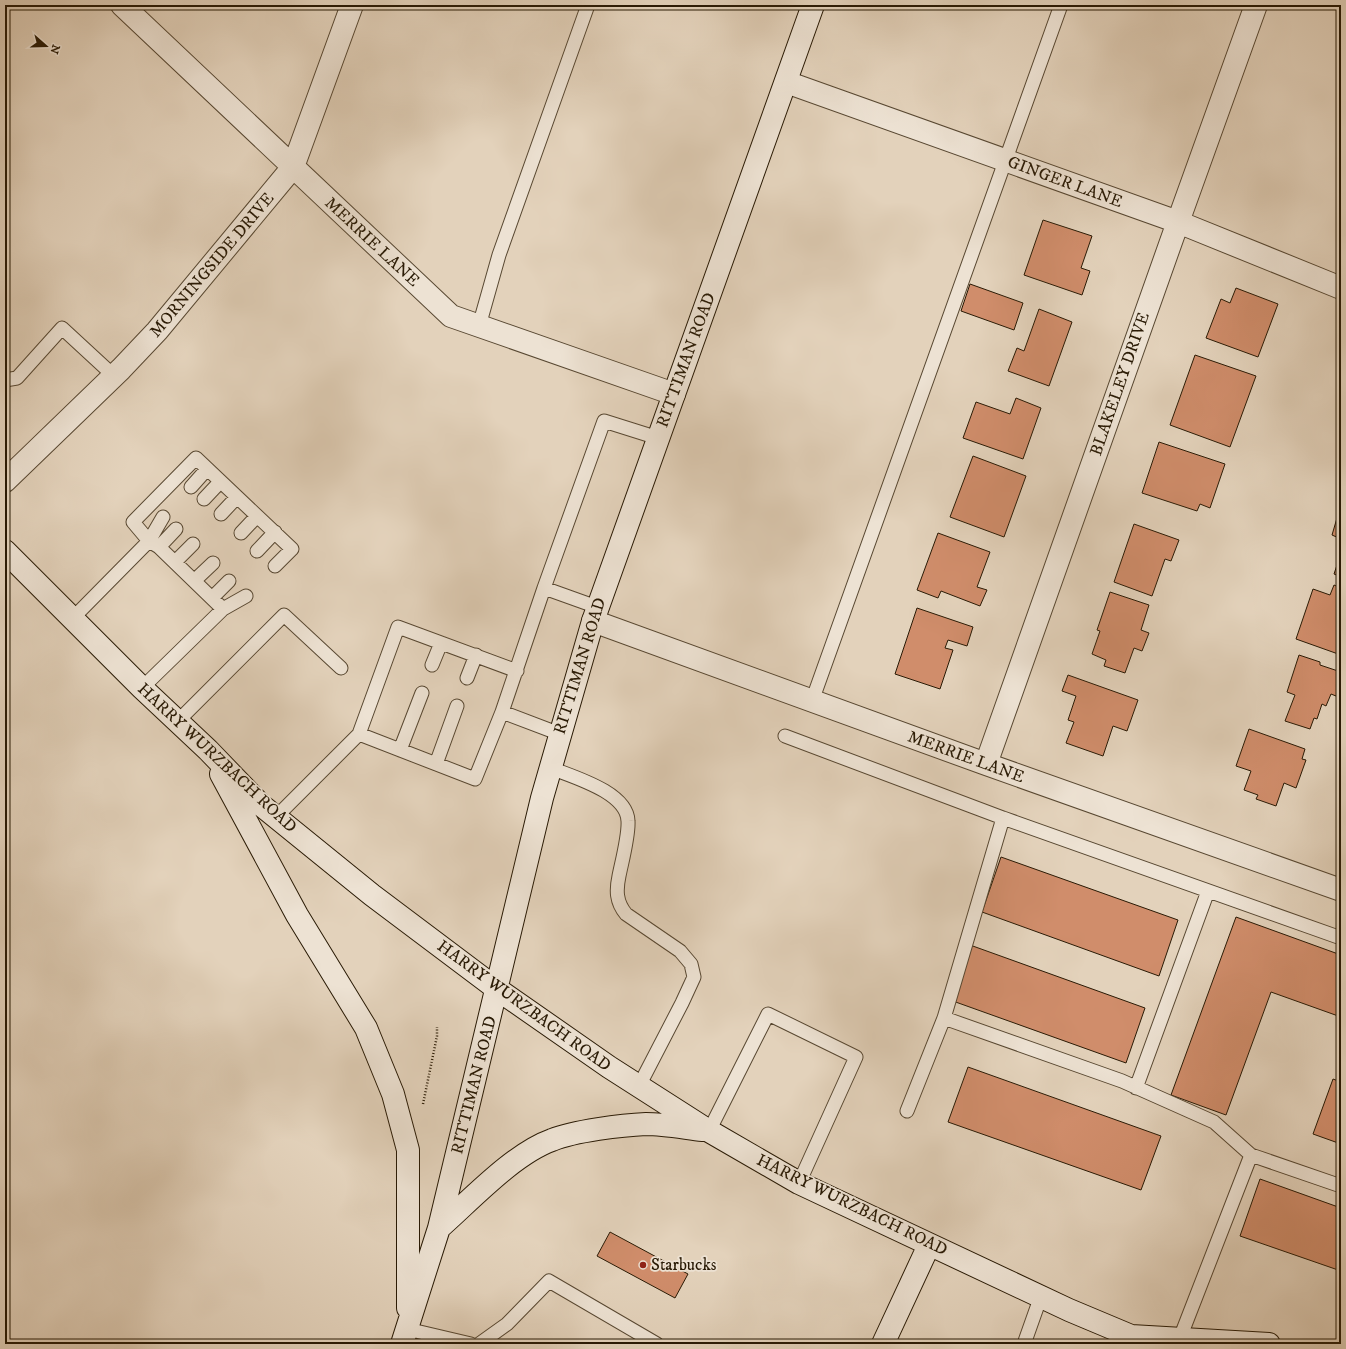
<svg xmlns="http://www.w3.org/2000/svg" width="1346" height="1349" font-family="'IM FELL DW Pica',serif">
<style>
.building{fill:#d08d6b;stroke:#291a05}
.lines{fill:none;stroke-linecap:round;stroke-linejoin:round}
.lane-casing{stroke:#584832;stroke-width:15}
.street-casing{stroke:#584832;stroke-width:24}
.secondary-casing{stroke:#291a05;stroke-width:24}
.path{stroke:#291a05;stroke-width:2.5;stroke-dasharray:1 2;stroke-linecap:butt}
.lane{stroke:#ede2d3;stroke-width:13}
.street{stroke:#ede2d3;stroke-width:22}
.secondary{stroke:#ede2d3;stroke-width:22}
.poi-dot{fill:#8f2418;stroke:#ede2d3;stroke-width:1.5}
.labels{text-anchor:middle;dominant-baseline:central;stroke-width:3.5;stroke-linejoin:round;paint-order:stroke}
.street-label{font-size:17px;fill:#291a05;stroke:#ede2d3}
.poi-label{font-size:17px;fill:#291a05;stroke:#ede2d3;text-anchor:start}
</style>
<rect width="100%" height="100%" fill="#e3d2bb"/>
<filter id="stains"><feTurbulence type="fractalNoise" baseFrequency=".005" numOctaves="4"/><feColorMatrix values="0 0 0 0 .2 0 0 0 0 .09 0 0 0 0 .02 0 0 0 .5 -.17"/></filter>
<radialGradient id="worn" r=".72"><stop offset=".6" stop-color="#630" stop-opacity="0"/><stop offset="1" stop-color="#630" stop-opacity=".3"/></radialGradient>
<path class="building" d="M1043,220L1092,236L1081,268L1090,271L1082,295L1024,275Z
M970,284L1023,303L1014,330L961,311Z
M1236,288L1278,304L1258,357L1206,338L1221,299L1230,303Z
M1039,309L1072,322L1049,386L1008,371L1017,348L1024,351Z
M1195,355L1256,376L1230,447L1170,425Z
M1016,398L1041,408L1023,459L963,438L976,402L1010,414Z
M1159,442L1225,464L1210,508L1200,504L1197,511L1142,493Z
M973,456L1026,476L1004,537L950,517Z
M1337,518L1341,519V539L1332,535Z
M1134,524L1179,540L1171,561L1165,559L1152,596L1114,582Z
M938,533L990,552L977,587L987,590L980,606L941,591L938,598L917,590Z
M1341,553V577L1334,574Z
M1334,585L1341,588V655L1296,639L1313,589L1330,595Z
M1110,592L1149,605L1141,630L1149,633L1142,651L1134,648L1125,673L1104,666L1106,660L1092,654L1100,631L1097,630Z
M917,608L973,627L967,646L948,640L945,648L953,650L940,689L895,674Z
M1299,655L1320,662V665L1341,672V684L1336,696L1331,694L1326,706L1322,704L1317,719L1314,718L1310,729L1285,721L1295,695L1287,692Z
M1068,675L1138,700L1127,731L1113,726L1103,756L1066,743L1074,722L1068,720L1076,696L1062,691Z
M1249,729L1305,749L1302,759L1306,760L1296,788L1284,783L1276,806L1256,799L1258,795L1244,790L1251,771L1236,766Z
M1001,857L1178,920L1159,976L982,912Z
M1236,917L1341,955V1017L1271,992L1226,1115L1171,1095Z
M970,945L1145,1008L1126,1063L950,1000Z
M968,1067L1161,1136L1141,1190L948,1122Z
M1333,1079L1341,1082V1144L1313,1134Z
M1260,1179L1341,1208V1271L1240,1236Z
M610,1232L688,1274L675,1298L597,1256Z"/>
<g class="lines">
<g class="lane-casing">
<path id="lane" d="M479,326L499,255L588,5
M5,380L17,378L62,328L114,376
M191,487L207,469
M204,499L220,482
M221,514L237,497
M163,517L149,541L133,522L196,458L292,549L275,566
M241,533L257,516
M159,547L176,529
M257,551L275,532
M175,562L193,544
M194,581L213,563
M212,598L229,581
M597,607L544,588L604,421L658,438
M223,609L246,596
M73,618L149,541L159,547L223,609L142,688
M432,665L441,643
M467,678L476,655
M812,701L1061,5
M502,712L544,588
M178,721L284,615L341,668
M359,734L398,627L517,671
M785,736L1003,818L944,1018L907,1111
M400,750L422,693
M436,764L457,706
M551,768C573,777 627,792 628,821C629,835 622,861 619,876C616,890 616,902 626,914L680,951L691,964L694,977L682,1003L639,1086
M276,817L359,734L475,779L502,712L560,734
M1003,818L1341,938
M944,1018L1122,1081L1214,1122L1251,1155
M1136,1088L1208,891
M709,1131L768,1014L856,1057L799,1183
M407,1329L471,1344
M1180,1338L1251,1155L1341,1186
M479,1344L507,1324L549,1281L657,1344
M1024,1344L1041,1296"/>
</g>
<g class="street-casing">
<path id="street" d="M122,5L451,316L674,394
M786,82L1178,222L1341,288
M5,481L121,369L157,331L293,167L352,5
M593,621L986,764L1341,890
M986,764L1178,222L1256,5"/>
</g>
<g class="secondary-casing">
<path id="secondary" d="M5,551L142,688L208,750L261,805L372,895L497,989L609,1067L709,1131L799,1183L1069,1310L1131,1336L1144,1344
M221,774L297,915L366,1028L393,1094L408,1150V1308
M439,1228C471,1200 513,1154 552,1140C574,1131 622,1125 646,1124C664,1124 685,1128 703,1130
M1131,1336L1269,1344
M402,1344L439,1228L542,798L593,621L813,5
M883,1344L929,1245"/>
</g>
<path class="path" d="M423,1104L437,1036V1027"/>
<use href="#lane" class="lane"/>
<use href="#street" class="street"/>
<use href="#secondary" class="secondary"/>
</g>
<circle class="poi-dot" cx="643" cy="1265" r="4"/>
<g class="labels">
<g class="street-label">
<text transform="translate(1065 182) rotate(20)">GINGER LANE</text>
<text transform="translate(372 242) rotate(43)">MERRIE LANE</text>
<text transform="translate(212 265) rotate(-50)">MORNINGSIDE DRIVE</text>
<text transform="translate(686 360) rotate(-70)">RITTIMAN ROAD</text>
<text transform="translate(1120 384) rotate(-71)">BLAKELEY DRIVE</text>
<text transform="translate(580 666) rotate(-73)">RITTIMAN ROAD</text>
<text transform="translate(966 757) rotate(20)">MERRIE LANE</text>
<text transform="translate(217 758) rotate(43)">HARRY WURZBACH ROAD</text>
<text transform="translate(524 1006) rotate(36)">HARRY WURZBACH ROAD</text>
<text transform="translate(474 1085) rotate(-76)">RITTIMAN ROAD</text>
<text transform="translate(852 1205) rotate(26)">HARRY WURZBACH ROAD</text>
</g>
<g class="poi-label">
<text x="651" y="1265">Starbucks</text>
</g>
</g>
<rect width="1346" height="1349" fill="none" stroke="#e3d2bb" stroke-width="20"/>
<rect x="6" y="6" width="1334" height="1337" fill="none" stroke="#291a05" stroke-width="2"/>
<rect x="10" y="10" width="1326" height="1329" fill="none" stroke="#291a05"/>
<g transform="translate(46 46) rotate(110)" stroke="#ede2d3" stroke-width="3" paint-order="stroke">
<path d="M0-3L7 15L0 10L-7 15Z" fill="#291a05"/>
<text y="-6" font-size="11" font-weight="bold" text-anchor="middle" fill="#291a05">N</text>
</g>
<rect width="100%" height="100%" filter="url(#stains)"/>
<rect width="100%" height="100%" fill="url(#worn)"/>
</svg>
